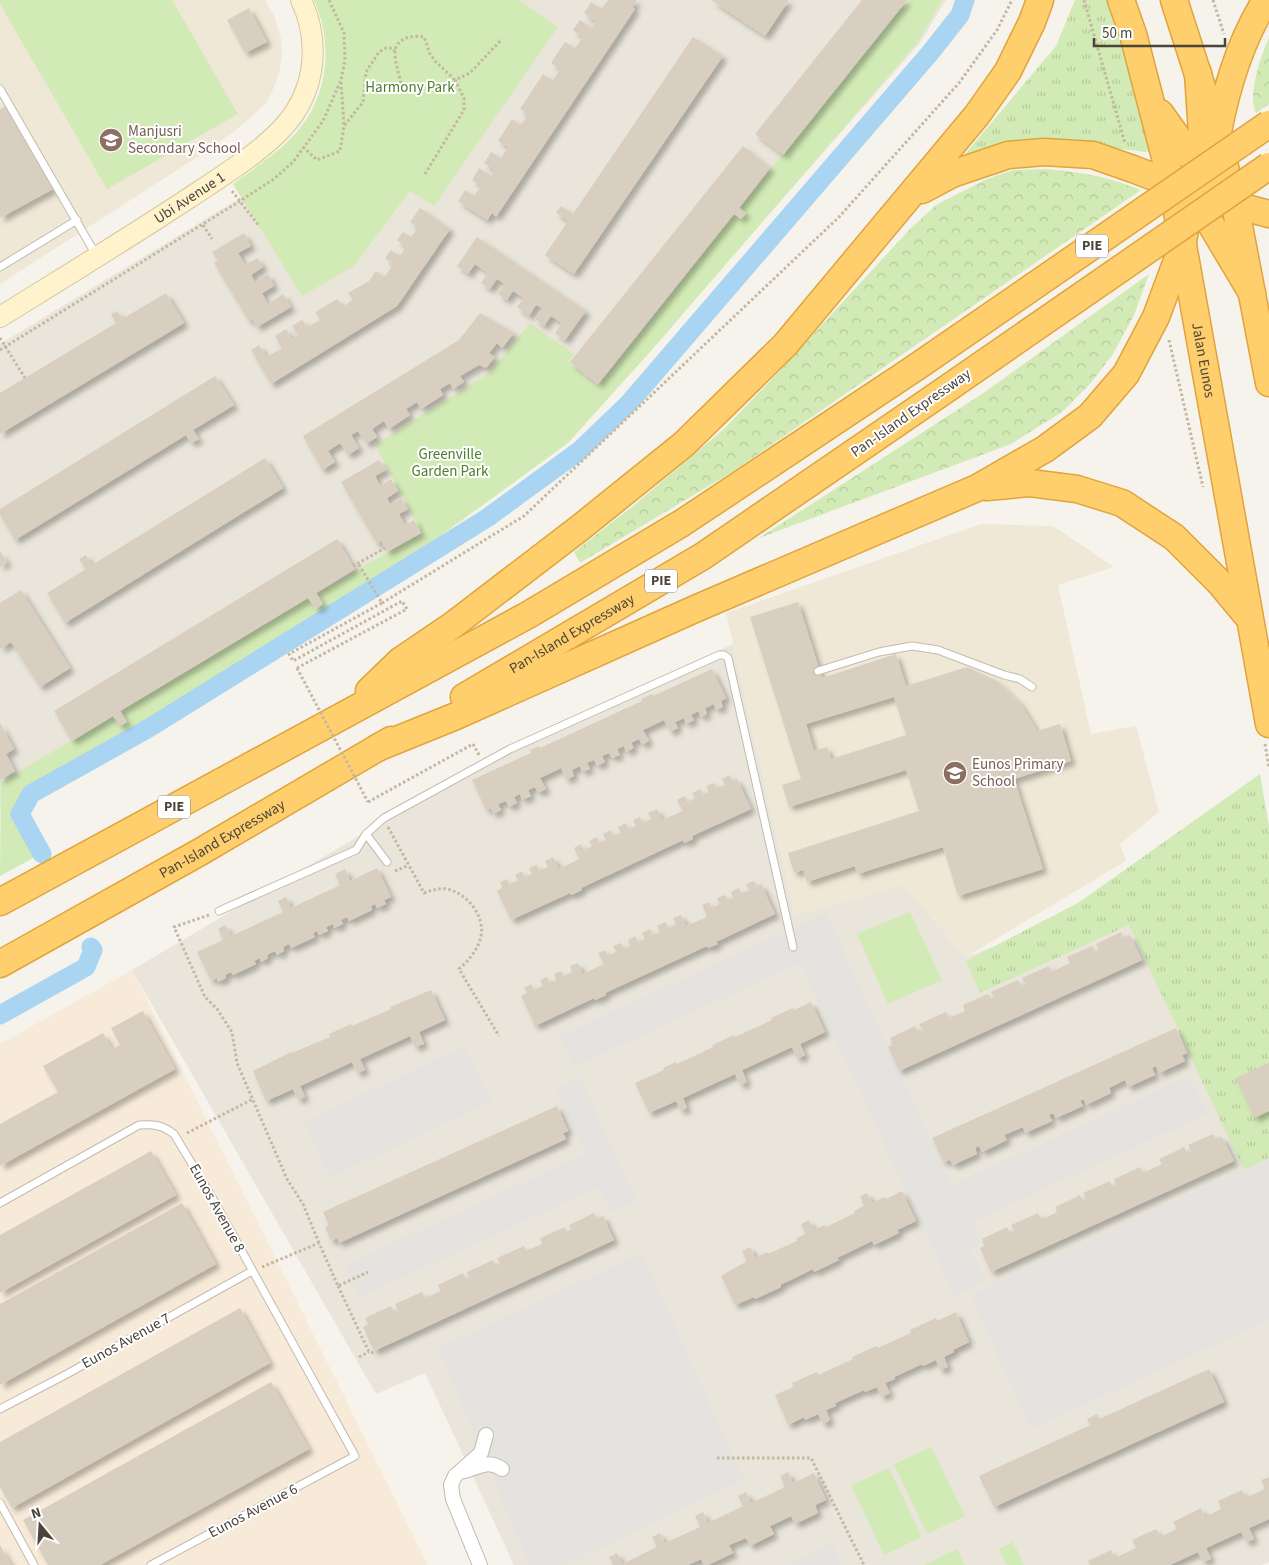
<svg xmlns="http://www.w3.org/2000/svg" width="1269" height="1565" font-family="'Source Sans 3',sans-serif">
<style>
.residential{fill:#eae5da}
.commercial{fill:#f7ead8}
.education{fill:#efe8d6}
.grass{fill:url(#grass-tufts)}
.forest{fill:url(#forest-crowns)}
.green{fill:#d2eab5}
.parking{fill:#e5e3e0}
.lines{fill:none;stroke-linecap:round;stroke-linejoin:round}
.canal{stroke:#a9d4f2;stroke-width:19}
.building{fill:#d8cfc1;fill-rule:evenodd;filter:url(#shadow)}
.lane-casing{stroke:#c2bbae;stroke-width:9}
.street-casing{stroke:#c2bbae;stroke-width:16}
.secondary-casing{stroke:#d6c79b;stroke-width:22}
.highway-casing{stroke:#e0a43c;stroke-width:29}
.path{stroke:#c4b79f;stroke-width:3;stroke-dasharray:2.5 2.5;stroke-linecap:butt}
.lane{stroke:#fff;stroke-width:7}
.street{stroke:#fff;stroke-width:14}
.secondary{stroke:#fff3cd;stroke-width:20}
.highway{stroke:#ffcf6e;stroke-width:26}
.highway-bridge-casing{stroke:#e0a43c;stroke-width:29;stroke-linecap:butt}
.path-bridge{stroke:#c4b79f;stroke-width:3;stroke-dasharray:2.5 2.5;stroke-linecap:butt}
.highway-bridge{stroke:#ffcf6e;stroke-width:26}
.labels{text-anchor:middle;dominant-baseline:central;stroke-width:4;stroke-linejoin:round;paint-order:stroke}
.shield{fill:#fff;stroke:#817c74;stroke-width:1}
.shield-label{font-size:14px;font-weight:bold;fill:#4b4439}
.park-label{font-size:15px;fill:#4a7f2a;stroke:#fff}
.education-label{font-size:15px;fill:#785e54;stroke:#fff;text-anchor:start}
.street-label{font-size:15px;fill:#4b4439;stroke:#fff}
</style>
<defs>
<pattern id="grass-tufts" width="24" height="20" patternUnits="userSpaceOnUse" patternTransform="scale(1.25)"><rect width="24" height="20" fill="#d2eab5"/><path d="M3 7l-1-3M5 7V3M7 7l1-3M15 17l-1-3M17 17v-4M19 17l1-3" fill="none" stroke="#b6ca9c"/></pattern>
<pattern id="forest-crowns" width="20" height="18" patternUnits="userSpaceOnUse" patternTransform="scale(1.25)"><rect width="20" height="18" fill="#d2eab5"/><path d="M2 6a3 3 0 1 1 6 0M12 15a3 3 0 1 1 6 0" fill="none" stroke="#b6ca9c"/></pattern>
<filter id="shadow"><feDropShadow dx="4.5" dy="4.5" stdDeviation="2.5" flood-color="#0004"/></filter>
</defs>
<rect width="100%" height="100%" fill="#f6f3ec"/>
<path class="residential" d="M488,0H946L920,43L611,393L473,508L0,807V344L250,192Z
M733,644L795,915L903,885L966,957L1165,883L1269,1176V1562L1262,1565H514L425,1373L376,1394L132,970L427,796L489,756Z"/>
<path class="commercial" d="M132,970L428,1565H0V1044Z"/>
<path class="education" d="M0,0H265L275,18L281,39L282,56L279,74L272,92L266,103L251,117L231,134L199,156L0,284Z
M981,524L1053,526L1114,567L1058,585L1091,734L1136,726L1159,812L1120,844L1126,861L966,957L903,885L795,915L726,613Z"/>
<path class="grass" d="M1075,0H1110L1126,42L1153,153L1051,140L961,159L1056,46Z
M1260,774L1269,827V1224L1129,925L980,993L966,961L1078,903Z"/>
<path class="forest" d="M1269,38V104L1256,113C1247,96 1261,55 1269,38Z
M1044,169C1082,172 1105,176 1141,190L732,472L580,563L574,552L633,506L724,429L774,377L910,229L936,205L987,179L1013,170Z
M1149,274L1134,315L1113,354L1090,384L1062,412L1011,444L759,538L982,394Z"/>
<path class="green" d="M0,0H172L238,114L107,189L0,4Z
M314,0H519L558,27L434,206L410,191L354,266L302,296L233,184C254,168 278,153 296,133C328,97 334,44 314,0Z
M908,0H942L918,42L650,352L568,443L432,542L161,712L26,790L12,813L35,857L0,876L1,782L113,716L120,726L127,722L121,711L308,598L315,609L323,604L317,593L422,533L375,445L489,373L530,323L574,354L568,362L598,386L734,214L742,219L746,213L739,208Z
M910,912L942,980L888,1004L857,934Z
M931,1447L965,1516L927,1534L894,1464Z
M889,1468L922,1537L884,1555L851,1485Z
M1013,1542L1024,1565H1007L999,1549Z
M957,1549L965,1565H924Z"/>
<path class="parking" d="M826,913L952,1185L1189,1076L1207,1114L972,1222L981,1244L970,1249L985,1282L955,1296L800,963L574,1067L559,1036Z
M465,1046L492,1101L330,1178L304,1122Z
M580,1077L637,1201L611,1213L599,1187L360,1297L345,1265L585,1154L555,1088Z
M1269,1158V1320L1031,1429L970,1295Z
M642,1253L744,1479L565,1565H529L438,1348Z
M832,1544L842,1565H787Z"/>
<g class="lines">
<path class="canal" d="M42,854L20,814L31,794L149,728L487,518L579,451L629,403L930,53L960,15L965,0
M0,1015L86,967L93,950L91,947"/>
</g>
<path class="building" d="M608,0H637L632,7L635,9L496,217L492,213L487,220L458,201L465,190L474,196L481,186L472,180L479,168L491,176L495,170L484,163L491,152L501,158L508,147L498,141L512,119L521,125L528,114L520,109L543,74L553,80L560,69L551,63L565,42L575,48L583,37L573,30L580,20L592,28L596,22L584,13L591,2L601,9Z
M711,0H789L765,36Z
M862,0H907L783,155L755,134Z
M249,8L267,42L245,53L227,20Z
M693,37L723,56L574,274L545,255L568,221L556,213L561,206L573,214Z
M6,106L53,189L0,218V109Z
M743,146L770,168L739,208L746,213L741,219L734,214L598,384L570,362Z
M420,208L450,229L397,306L271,384L251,350L259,345L267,357L282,348L275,336L286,329L292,339L298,336L292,326L302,320L307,327L320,320L315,312L337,299L342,307L353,300L348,293L369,281L376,271L385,277L393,264L385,258L391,250L400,256L406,247L397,240L403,232L411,237L418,227L410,222Z
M244,233L251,246L238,253L245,265L258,258L263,267L251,275L255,282L268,274L274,286L262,293L268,304L283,294L291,307L257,327L252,319L249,321L214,263L218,261L212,252Z
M477,237L586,311L565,340L555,333L562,323L551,316L544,326L535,319L542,308L536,305L529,316L517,307L524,298L513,291L507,300L498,294L505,284L497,279L490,289L481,283L488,273L475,264L468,274L457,266Z
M166,293L184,323L0,434V393L116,323L111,314L117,311L122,319Z
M480,313L514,333L502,348L497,343L489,353L495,357L486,368L479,365L460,376L464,382L453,389L450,383L440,389L443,395L421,409L417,402L406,409L410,415L389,429L384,421L372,429L377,437L366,444L358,431L351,435L359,448L348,455L340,443L328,451L335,462L322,470L303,436L459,340Z
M215,376L234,405L193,430L199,439L191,443L186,435L15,540L0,515V509Z
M265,458L283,488L65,623L47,593L86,569L79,559L86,555L92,565Z
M379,460L386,470L375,476L380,486L391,479L398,491L387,498L390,504L401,498L408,509L399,514L405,525L414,520L421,533L387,552L381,541L377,544L341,482Z
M337,539L355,569L316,593L323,604L316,609L308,598L120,711L127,722L120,726L113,716L72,741L54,711Z
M0,551L7,562L0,567Z
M21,590L70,668L40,687L11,642L0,649V603Z
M798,602L822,678L896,654L906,686L967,667L997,681L1020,703L1037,731L1060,724L1071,761L1014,779L1043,869L958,896L943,847L857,874L855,866L807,882L803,870L794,873L788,853L919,811L906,770L789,807L782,785L801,779L750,617ZM894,697L906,735L831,759L827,747L814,751L806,724Z
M712,669L726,698L721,701L723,707L716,710L714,704L705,708L707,714L701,717L698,711L691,715L694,720L686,724L684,718L675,722L678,728L670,732L664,720L643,730L649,741L642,745L639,739L631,743L634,748L626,752L624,746L617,749L620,755L612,758L609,753L602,756L605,762L597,766L594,760L587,763L590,769L582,772L580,766L572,770L574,776L566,780L561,768L540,778L546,789L538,793L535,787L528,790L531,796L522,800L520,794L514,797L517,803L509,807L506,801L498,804L501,810L493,814L491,808L486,810L472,780L531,753L530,750L539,746L540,748L642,701L641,699L652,694L653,696Z
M0,723L14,749L6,754L15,771L0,780Z
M730,775L732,781L737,779L751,809L692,836L693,839L684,843L683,840L581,888L582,890L571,895L570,893L511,920L497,891L502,888L500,882L507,879L509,885L518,880L515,875L522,871L525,877L532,874L529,868L537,865L539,871L548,867L545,861L553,857L559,869L579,859L574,848L581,844L584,850L592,846L589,841L597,837L599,843L606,840L603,834L611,830L613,836L621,833L618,827L626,823L629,829L636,826L633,820L640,817L643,823L651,819L648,813L657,809L662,820L683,811L677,800L685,796L688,802L695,798L692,793L701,789L703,795L709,792L706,786L714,783L717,788L725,785L722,779Z
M377,868L391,897L384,900L386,904L377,908L375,904L371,906L372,910L349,921L347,917L341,920L343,924L334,928L333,924L326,927L328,931L319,935L317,931L313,933L315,937L291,948L289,944L283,947L284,951L277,955L275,951L267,955L268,958L261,962L260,958L254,961L256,964L233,975L231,972L225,975L226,978L218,982L217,978L211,981L197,952L223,940L218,929L225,925L231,936L283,912L278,901L286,897L291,908L340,885L335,874L345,869L350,881Z
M754,881L757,887L761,884L775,914L716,942L718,944L708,948L707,946L605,993L606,995L595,1000L594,998L535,1026L521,996L527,993L524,988L531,984L534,990L543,986L540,980L547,977L549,983L556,980L554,974L561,971L564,976L572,972L570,966L578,963L583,974L604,964L598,953L605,950L608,956L616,952L613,946L621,943L624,949L630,946L628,940L635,936L638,942L645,939L642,933L650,929L653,935L660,932L657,926L665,922L668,928L676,924L673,918L681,915L686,926L707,917L702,905L709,902L712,908L719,904L717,898L725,895L728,900L733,898L731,892L739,888L741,894L749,890L746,884Z
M1121,932L1124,938L1130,935L1142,960L899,1071L888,1047L892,1045L890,1038L915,1026L919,1033L923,1031L919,1024L946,1012L949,1018L965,1011L963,1005L988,994L991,999L994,998L991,992L1018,980L1021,986L1025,984L1022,978L1049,966L1051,972L1070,963L1067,957L1092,946L1095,951L1099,950L1096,944Z
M431,990L445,1020L419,1032L424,1044L415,1047L410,1036L360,1059L365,1070L357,1073L352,1062L300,1086L305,1097L298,1100L293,1089L266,1101L253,1071L291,1052L292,1053L330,1037L329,1034L351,1024L352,1026L391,1009L390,1007Z
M811,1002L825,1032L800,1044L805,1055L797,1059L792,1047L742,1070L747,1082L740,1085L735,1074L683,1098L687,1108L681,1111L676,1101L649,1113L635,1083L664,1070L663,1068L676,1062L677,1064L713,1047L712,1045L734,1035L735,1037L772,1020L771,1018L793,1008L794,1010Z
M143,1011L175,1069L0,1166V1124L58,1092L43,1066L103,1033L112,1049L120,1045L111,1028Z
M1176,1028L1187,1053L1182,1055L1185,1061L1159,1073L1156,1066L1152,1068L1155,1075L1128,1087L1125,1080L1109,1088L1111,1093L1086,1105L1084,1099L1080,1101L1083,1106L1056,1118L1053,1113L1049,1115L1052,1121L1025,1133L1023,1127L1004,1135L1007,1140L982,1152L979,1146L975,1148L977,1154L953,1165L950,1160L943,1162L932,1138Z
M1269,1063V1111L1254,1118L1236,1078Z
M557,1106L568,1131L563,1133L566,1139L339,1243L337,1238L331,1241L325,1227L329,1225L323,1212Z
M1213,1134L1216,1139L1222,1137L1234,1161L991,1272L980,1248L984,1246L982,1239L1007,1227L1010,1234L1014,1232L1011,1225L1038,1213L1041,1220L1057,1212L1055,1207L1080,1195L1083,1201L1086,1199L1083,1193L1110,1181L1112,1187L1116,1185L1114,1179L1140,1167L1143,1173L1162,1164L1159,1159L1184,1147L1187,1153L1191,1151L1188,1145Z
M151,1151L176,1195L0,1293V1235Z
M902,1191L916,1221L897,1230L899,1233L874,1245L872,1241L837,1258L839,1260L814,1272L813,1269L780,1285L781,1287L755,1299L754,1297L735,1305L721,1276L747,1261L742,1251L750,1247L755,1258L767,1252L768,1254L797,1241L796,1238L805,1234L801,1224L809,1220L814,1230L825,1225L826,1227L855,1213L854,1211L864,1206L860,1196L867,1193L872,1203L885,1197L886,1199Z
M182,1203L216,1264L0,1385V1304Z
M594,1213L596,1219L603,1216L614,1240L374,1351L363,1327L368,1324L365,1318L391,1306L394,1313L398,1311L395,1304L422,1292L425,1298L441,1291L438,1285L463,1273L466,1279L469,1278L467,1272L493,1260L496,1266L500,1264L497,1258L524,1246L526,1251L542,1244L540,1238L565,1227L567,1232L571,1230L569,1225Z
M240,1308L270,1363L12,1508L0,1487V1442Z
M956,1312L969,1342L953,1350L954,1352L944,1357L948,1367L940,1370L936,1360L923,1366L922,1364L894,1377L895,1379L885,1383L890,1393L881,1397L877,1387L865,1392L864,1390L835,1403L836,1406L826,1410L830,1420L823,1424L818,1414L805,1420L804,1417L788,1425L775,1395L793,1387L792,1383L817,1372L818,1375L853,1359L852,1357L876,1346L878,1348L911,1333L910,1330L936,1318L937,1321Z
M1209,1369L1224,1402L994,1507L979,1476L1090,1425L1087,1419L1097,1414L1099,1419Z
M271,1382L309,1449L100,1565H48L23,1520Z
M788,1472L793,1483L814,1473L826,1500L815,1505L818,1513L795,1524L791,1516L770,1526L774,1534L750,1546L746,1538L729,1545L733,1553L708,1565H704L701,1559L688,1565H613L609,1557L617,1553L622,1564L657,1547L652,1537L660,1533L665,1543L700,1527L695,1516L703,1512L708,1523L743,1506L738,1496L746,1492L751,1503L785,1487L780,1476Z
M1269,1477V1519L1249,1528L1254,1539L1246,1542L1241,1532L1206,1548L1211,1559L1203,1562L1198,1552L1170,1565H1090L1088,1561L1111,1550L1115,1558L1136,1548L1132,1540L1156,1529L1160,1537L1177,1529L1173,1522L1201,1508L1205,1517L1221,1509L1218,1501L1242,1490L1245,1498L1265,1489L1261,1480Z
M0,1545L11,1565H0Z"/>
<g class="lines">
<g class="lane-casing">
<path id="lane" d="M0,89L96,255
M0,267L77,220
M818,671L879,652L912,646L938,650L1004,675L1020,679L1032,687
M366,834L387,862
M219,911L356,850L366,834L384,818L510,749L719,655H724L728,658L793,947
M0,1203L139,1125C154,1124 162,1125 174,1134L213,1199L355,1456L151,1565
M0,1409L67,1374L252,1271
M0,1503L34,1565"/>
</g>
<g class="street-casing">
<path id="street" d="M465,1471C479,1466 489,1460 502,1469
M480,1565L453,1499L451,1485L455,1476L481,1453L486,1435"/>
</g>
<g class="secondary-casing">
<g id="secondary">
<path id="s1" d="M0,317C63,278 127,239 189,198C222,176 274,145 295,112C317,78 318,36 301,0"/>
</g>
</g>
<g class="highway-casing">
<g id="highway">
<path id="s2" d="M1121,0L1133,34L1172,184L1269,724"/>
<path d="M1174,0L1203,90"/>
<path d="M1160,113L1210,183L1235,205L1269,214"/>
<path d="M1217,137L1235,205L1269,383"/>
<path d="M1214,155C1222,103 1238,44 1266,0"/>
<path d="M922,190L952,174L1008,155L1044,152L1093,155L1133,169L1172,184L1191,197L1206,216L1252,293"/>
<path d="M987,487L1030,483L1077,489L1122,503L1174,537L1219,582L1249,618"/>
<path d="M369,691L400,661L453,625L581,527L684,444L785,345L977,115L1008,71L1032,22L1040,0"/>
<path id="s3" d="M464,697L703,556L935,397"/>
<path d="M377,748L456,716L695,609L977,488L1045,449L1090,416L1126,374L1156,317L1182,247L1202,134L1198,73"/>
<path d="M0,902L528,615L682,523L915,368"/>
<path id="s4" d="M0,964L200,852L391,740"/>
</g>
</g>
<path class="path" d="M1084,0L1125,143
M1213,0L1224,34
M341,82L344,125
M401,83C399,75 394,59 395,51C397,37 414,35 424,37L430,54L435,61L455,80
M303,147L317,160L340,151L344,126L363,102L366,72L379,52L386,48H392L395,51
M425,174L464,110V98L455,80L470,73L502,39
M232,191L259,226
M203,225L212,239
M0,338L25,378
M1169,340L1203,487
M0,350L240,201L274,179L293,162L323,121L341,80L345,60L344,33L329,0
M353,566L385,548
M382,603L524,516L839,217L959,83L997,30L1012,0
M297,668L407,609L402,601L293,661L289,654L382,603L358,563
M1265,744L1269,768
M368,802L473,744L479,755
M388,827L424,893C432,890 439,888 447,889C467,893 485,916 481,936C478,950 469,960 459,969L499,1036
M395,871L409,865
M209,915L174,927L205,997L217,1009L232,1032L237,1063L287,1179L303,1204L319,1243
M187,1133L253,1099
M262,1267L319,1243L338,1286L368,1272
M338,1286L369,1352L376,1353
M359,1357L369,1352
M717,1458H811L864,1565"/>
<use href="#lane" class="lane"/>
<use href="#street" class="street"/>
<use href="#secondary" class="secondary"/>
<use href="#highway" class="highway"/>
<g class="highway-bridge-casing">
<path id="highway-bridge" d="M915,368L1269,124
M935,397L1269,166"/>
</g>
<path class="path-bridge" d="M297,668L368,802"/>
<use href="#highway-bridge" class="highway-bridge"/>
</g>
<defs>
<g id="school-disc" transform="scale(1.25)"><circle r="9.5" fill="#8d6e63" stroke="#fff"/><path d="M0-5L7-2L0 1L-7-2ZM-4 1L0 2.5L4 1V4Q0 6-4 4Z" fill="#fff"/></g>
</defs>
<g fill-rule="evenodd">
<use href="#school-disc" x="111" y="140"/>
<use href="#school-disc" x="955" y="773"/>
</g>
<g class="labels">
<g class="shield">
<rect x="1076" y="234.5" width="32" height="23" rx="4"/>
<rect x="645" y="569.5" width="32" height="23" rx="4"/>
<rect x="158" y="795.5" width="32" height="23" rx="4"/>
</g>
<g class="shield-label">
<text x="1092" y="246">PIE</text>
<text x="661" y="581">PIE</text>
<text x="174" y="807">PIE</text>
</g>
<g class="park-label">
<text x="410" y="87">Harmony Park</text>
<text x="450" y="454">Greenville<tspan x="450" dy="17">Garden Park</tspan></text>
</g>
<g class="education-label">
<text x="128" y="131">Manjusri<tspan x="128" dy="17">Secondary School</tspan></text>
<text x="972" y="764">Eunos Primary<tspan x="972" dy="17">School</tspan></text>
</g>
<g class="street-label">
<text stroke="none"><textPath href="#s1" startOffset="224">Ubi Avenue 1</textPath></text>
<text stroke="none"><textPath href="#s2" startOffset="370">Jalan Eunos</textPath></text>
<text transform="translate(911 413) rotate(-35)">Pan-Island Expressway</text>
<text stroke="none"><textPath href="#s3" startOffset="125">Pan-Island Expressway</textPath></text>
<text stroke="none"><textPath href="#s4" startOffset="255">Pan-Island Expressway</textPath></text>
<text transform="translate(217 1208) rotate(61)">Eunos Avenue 8</text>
<text transform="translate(126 1341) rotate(-29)">Eunos Avenue 7</text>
<text transform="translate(253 1511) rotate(-28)">Eunos Avenue 6</text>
</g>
</g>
<g transform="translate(40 1525) rotate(342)" stroke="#ffffff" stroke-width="4" paint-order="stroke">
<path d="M0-4L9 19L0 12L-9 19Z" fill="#4b4439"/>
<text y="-8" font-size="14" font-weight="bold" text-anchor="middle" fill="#4b4439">N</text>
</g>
<path d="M1094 38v8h131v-8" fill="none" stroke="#4b4439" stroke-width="2.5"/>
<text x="1102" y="38" font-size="15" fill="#4b4439" stroke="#ffffff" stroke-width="4" paint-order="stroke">50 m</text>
</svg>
